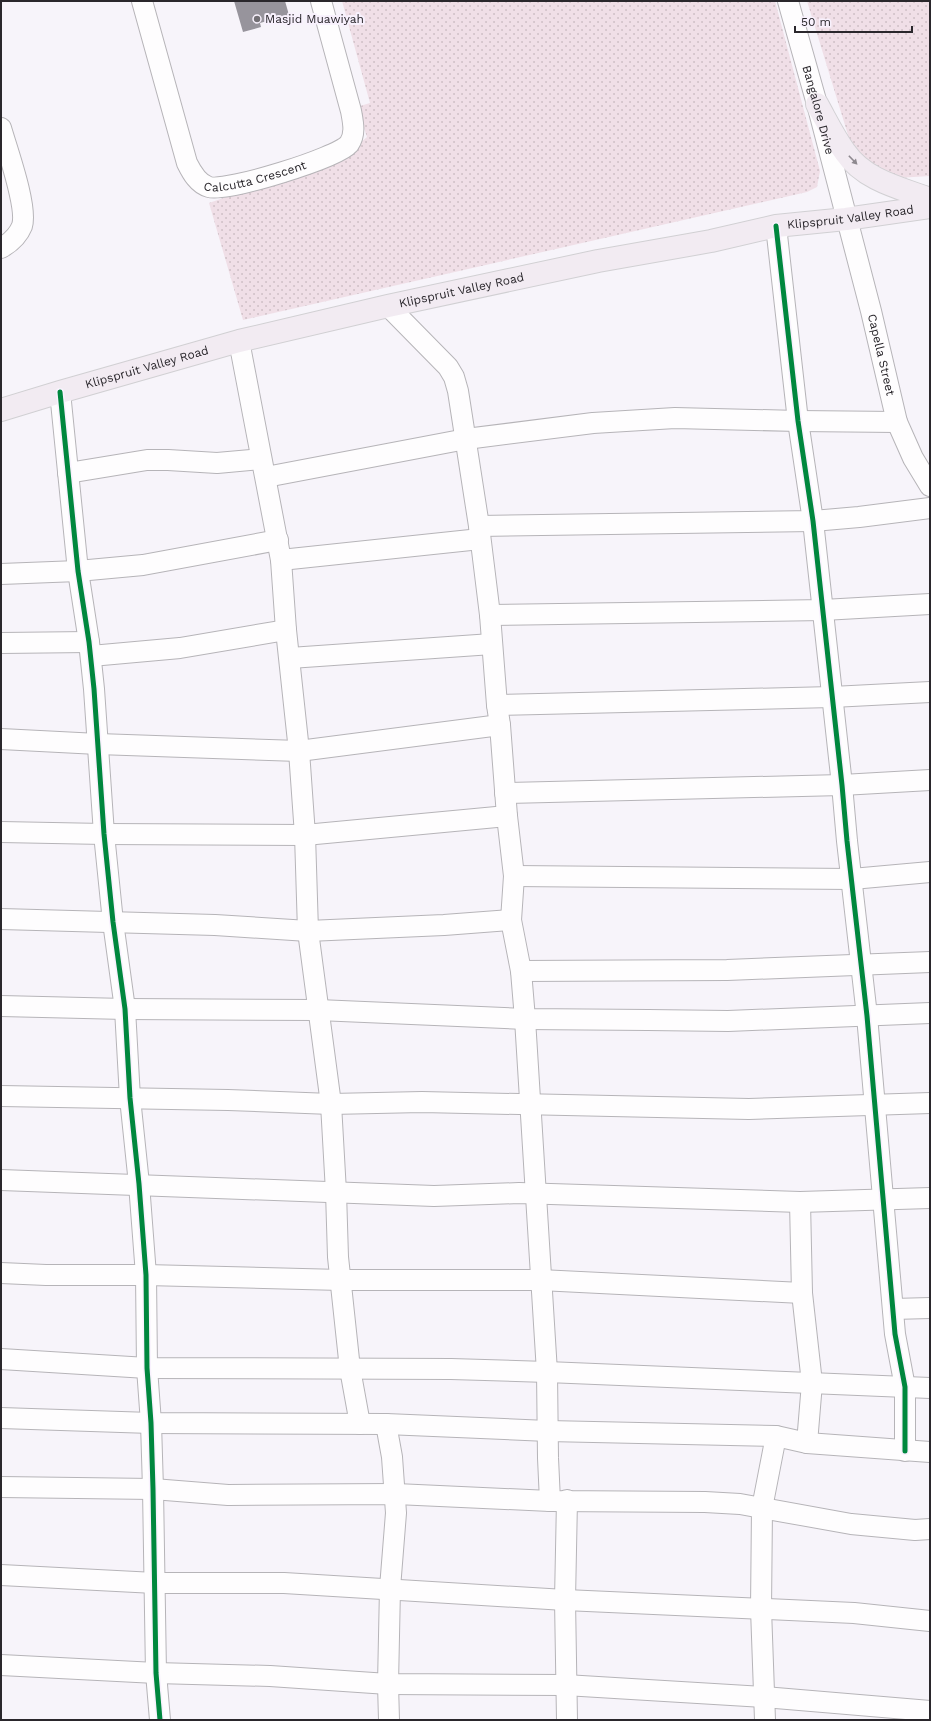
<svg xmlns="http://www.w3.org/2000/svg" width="931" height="1721" font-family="'Work Sans',sans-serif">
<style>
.grass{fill:url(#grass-dots)}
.building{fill:#97949c}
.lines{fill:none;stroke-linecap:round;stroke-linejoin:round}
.minor-casing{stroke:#b6b4b8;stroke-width:22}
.major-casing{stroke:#d1d0d3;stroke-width:24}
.minor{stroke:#fefdfe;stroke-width:20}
.major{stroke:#f2ebf2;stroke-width:22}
.cycleway-casing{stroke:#f8f1fd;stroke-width:8}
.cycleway{stroke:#00873e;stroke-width:5}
.oneway{fill:#8e898f}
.poi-dot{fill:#726f74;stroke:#f8f1fd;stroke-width:1.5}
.labels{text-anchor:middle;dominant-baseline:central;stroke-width:4;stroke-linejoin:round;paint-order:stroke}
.poi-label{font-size:12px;fill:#2a272c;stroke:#f8f1fd;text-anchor:start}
.street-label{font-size:12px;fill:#2a272c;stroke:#f8f1fd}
</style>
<defs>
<pattern id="grass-dots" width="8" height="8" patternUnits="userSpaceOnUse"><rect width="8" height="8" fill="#f0dfe7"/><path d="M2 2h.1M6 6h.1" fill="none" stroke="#cebfc6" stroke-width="1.8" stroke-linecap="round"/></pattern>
</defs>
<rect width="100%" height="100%" fill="#f7f4fa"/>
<path class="grass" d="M342,1H775L820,171L817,187L807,192L243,320L209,203L346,155L367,137L357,107L370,103Z
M807,1H930V176L897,178L884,175L854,150L848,135Z"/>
<path class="building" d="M234,1H285L289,15L260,23L261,27L243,32Z"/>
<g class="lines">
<g class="minor-casing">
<g id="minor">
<path id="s1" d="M142,1L187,163C192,173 198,184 209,187C227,192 337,158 349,144C356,134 353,122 351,111L321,1"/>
<path id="s2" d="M788,1L817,104L871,311L897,422L913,458L930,486"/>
<path d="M1,128C7,149 28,207 22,226C18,236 10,243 1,248"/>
<path d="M776,226L798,421L813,521L842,785L847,841L867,1016L895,1334L905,1387V1451"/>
<path d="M388,306L448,367L454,377L458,391L479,526L490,615L497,705L500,725L507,816L514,876L511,920L521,971L525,1019L547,1372L548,1458L550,1501"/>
<path d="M239,341L281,560L286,630L299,751L305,835L308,931L331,1104L336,1192L338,1257L350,1369L360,1424"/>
<path d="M60,392L78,571L89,642L94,689L104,834L113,922L125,1009L130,1098L139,1184L146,1275L147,1368L151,1423L153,1489L156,1673L160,1720"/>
<path d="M68,473L147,460H168L217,463L261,459"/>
<path d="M266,477L466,439L593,423L675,418L798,421L897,422"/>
<path d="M479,526L813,521L859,517L930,508"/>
<path d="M281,560L480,539"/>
<path d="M1,574L78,571L143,565L278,540"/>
<path d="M490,615L823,610L930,604"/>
<path d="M1,643L89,642"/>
<path d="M91,656L180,648L286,630"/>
<path d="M290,658L492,644"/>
<path d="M497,705L832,697L930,692"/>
<path d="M1,739L98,744L299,751L500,725"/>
<path d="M505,793L842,785L930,780"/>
<path d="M1,832L104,834L305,835L507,816"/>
<path d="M514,876L852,879L930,872"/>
<path d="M1,919L215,925L308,931L444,925L511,920"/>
<path d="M521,971L727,970L930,962"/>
<path d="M1,1006L125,1009L318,1010L525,1019L648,1020L728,1021L930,1013"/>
<path d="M1,1096L228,1100L331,1104L422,1102L749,1109L930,1103"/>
<path d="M1,1180L434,1196L519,1193L800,1202L930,1198"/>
<path d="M800,1202L802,1293L812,1383L807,1443"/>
<path d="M1,1273L46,1275H146L341,1280H540L802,1293"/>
<path d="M893,1309L930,1308"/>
<path d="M1,1359L147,1368L451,1369L547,1372L930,1388"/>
<path d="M1,1418L151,1423L386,1424L548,1431L776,1436L807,1443L930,1452"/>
<path d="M386,1424L392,1457L396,1513L390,1588L388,1684L389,1720"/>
<path d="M1,1487L153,1489L228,1495L396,1494L550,1501L705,1502L740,1504L851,1524L915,1530L930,1529"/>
<path d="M567,1500L565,1600L567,1720"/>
<path d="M1,1575L155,1583H284L565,1600L854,1613L930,1621"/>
<path d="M1,1665L156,1673L270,1676L388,1684L565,1685L764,1697L930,1711"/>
<path d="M765,1720L761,1609L762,1508L776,1436"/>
</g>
</g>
<g class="major-casing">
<g id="major">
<path d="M817,104C826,120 834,137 845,152C864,180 900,188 930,199"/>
<path id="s3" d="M1,410L60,392L239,341L388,306L598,261L711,241L776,226L846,219L930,207"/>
</g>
</g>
<use href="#minor" class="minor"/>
<use href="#major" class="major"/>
<g class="cycleway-casing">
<path id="cycleway" d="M776,226L798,421L813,521L842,785L847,841L867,1016L895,1334L905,1387V1451
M60,392L78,571L89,642L94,689L104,834L113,922L125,1009L130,1098L139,1184L146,1275L147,1368L151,1423L153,1489L156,1673L160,1720"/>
</g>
<use href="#cycleway" class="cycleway"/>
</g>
<defs><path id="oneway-solid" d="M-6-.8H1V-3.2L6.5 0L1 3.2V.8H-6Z"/></defs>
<use class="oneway" href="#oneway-solid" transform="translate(853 160) rotate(46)"/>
<circle class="poi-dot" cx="257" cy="19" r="4"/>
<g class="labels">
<g class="poi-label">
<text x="265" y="19">Masjid Muawiyah</text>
</g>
<g class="street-label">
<text stroke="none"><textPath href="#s2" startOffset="113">Bangalore Drive</textPath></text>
<text stroke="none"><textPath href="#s1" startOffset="249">Calcutta Crescent</textPath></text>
<text stroke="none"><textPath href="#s3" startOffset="872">Klipspruit Valley Road</textPath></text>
<text stroke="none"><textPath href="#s3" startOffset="476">Klipspruit Valley Road</textPath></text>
<text stroke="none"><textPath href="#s2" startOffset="366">Capella Street</textPath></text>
<text stroke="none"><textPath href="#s3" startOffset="152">Klipspruit Valley Road</textPath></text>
</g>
</g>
<rect width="931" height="1721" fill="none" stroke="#2a272c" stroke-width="4"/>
<path d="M795 26v6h117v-6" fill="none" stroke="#2a272c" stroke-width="2"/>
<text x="801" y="26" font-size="12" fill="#2a272c" stroke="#f8f1fd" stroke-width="3" paint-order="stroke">50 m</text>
</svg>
